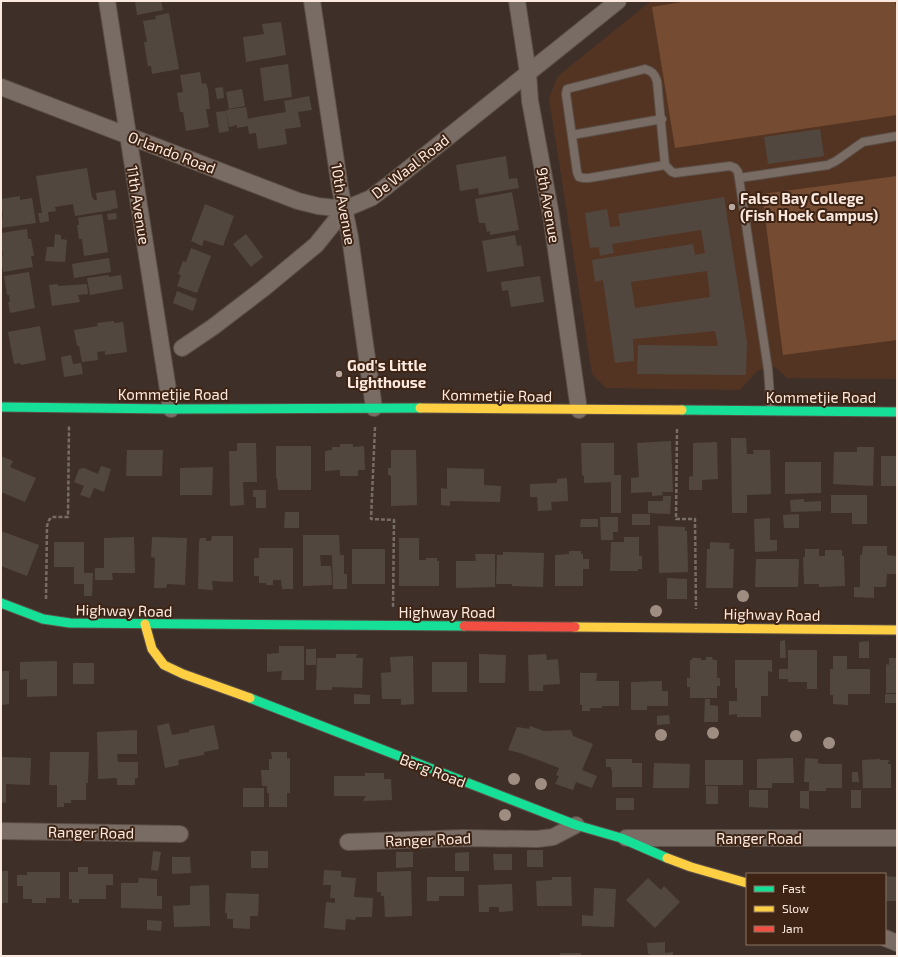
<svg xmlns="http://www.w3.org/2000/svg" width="898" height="957" font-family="'Exo 2',sans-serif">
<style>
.built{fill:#533422}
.green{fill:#754b31}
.building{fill:#52473f;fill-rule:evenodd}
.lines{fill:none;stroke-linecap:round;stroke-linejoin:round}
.lane-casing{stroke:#5b4f47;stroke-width:10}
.street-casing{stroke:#5b4f47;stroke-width:18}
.fast-casing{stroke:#5b4f47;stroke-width:11}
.slow-casing{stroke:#5b4f47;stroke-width:11}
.jam-casing{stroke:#5b4f47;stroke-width:11}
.path{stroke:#786c66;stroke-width:2.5;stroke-dasharray:4 2;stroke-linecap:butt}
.lane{stroke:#786c64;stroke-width:8}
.street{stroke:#786c64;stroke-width:16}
.fast{stroke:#16e098;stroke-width:9}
.slow{stroke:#ffcf43;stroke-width:9}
.jam{stroke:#f24e42;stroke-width:9}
.tree{fill:#a08d82}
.poi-dot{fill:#b9a89f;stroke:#3e2414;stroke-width:1.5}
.labels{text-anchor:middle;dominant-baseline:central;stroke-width:4;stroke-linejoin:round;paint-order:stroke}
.street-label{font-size:15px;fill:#fbe9df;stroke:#3e2414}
.poi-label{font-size:15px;font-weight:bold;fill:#fbe9df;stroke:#3e2414;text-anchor:start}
</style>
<rect width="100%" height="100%" fill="#3e3028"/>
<path class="built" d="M651,1H897V379L787,378L775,367L758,370L740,390L606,388L592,374L549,98L558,76Z"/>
<path class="green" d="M688,1H895L897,15V115L675,148L652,7Z
M897,176V340L783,355L762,194Z"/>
<path class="building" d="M135,1H161L163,10L137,15Z
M169,13L179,69L152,74L151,66H148L144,42H147L143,21L156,19L155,16Z
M281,22L286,55L246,62L243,37L264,34L262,24Z
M288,64L292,97L264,101L260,68Z
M200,72L202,84L206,83L208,90L210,109H206L209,127L186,131L183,112H180L177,93L183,92L180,75Z
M223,87L224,98L217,99L215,88Z
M242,89L245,106L229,109L226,92Z
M309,96L312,110L298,112L301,127L285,129L287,144L258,149L256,133L249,134L248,126L237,128V125L229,127L226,110L246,107L248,118L246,119L286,112L284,101Z
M226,111L229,131L219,133L216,112Z
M820,129L824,156L768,164L764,137Z
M506,156L509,179L517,178L519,188L479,195L478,188L460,191L456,165Z
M87,168L92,198H93L94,200H97L96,193L115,190L118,208L112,209V210L75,216L73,204L55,207L56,211L48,212L49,221L40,223L38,213H42L36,176Z
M512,192L519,230L490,235V231L487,232L485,223H479L475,199Z
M20,196V200L32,198L36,223L1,228V217H3L1,199Z
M724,197L747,342L746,375L637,374L638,345L718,346L715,331L633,339L634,361L615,363L603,280L595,282L592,260L693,244L695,255L705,253L701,230L612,244L614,253L600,256L599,247L590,248L585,213L607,209L610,227L620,226L618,214ZM707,271L710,297L635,308L631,282Z
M205,204L234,216L223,246L204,240L202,246L191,241Z
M116,213L117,219L108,220L107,214Z
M102,214L108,252L84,256L82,239H79L77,225H79L78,218Z
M27,229L28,239H31L34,256H31L33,267L3,272L1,258V256L3,255L2,249H1V233Z
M55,234L61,235V239L67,240L65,262L45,261L47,247H54Z
M246,234L263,257L251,267L233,244Z
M515,235L517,246L521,245L524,266L487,272L482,241Z
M191,248L211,256L197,293L177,286L181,275L178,274L183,261L186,262Z
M109,258L111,272L74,278L72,264Z
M29,272L35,308L10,313L8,302H10L9,295H7L4,276Z
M109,275V277L121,275L123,289L90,295L87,278Z
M540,276L544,302L511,307L508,290L502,291L501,282Z
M58,284V286L87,284L88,294L78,295L80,302L52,306L49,285Z
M177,291L197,299L193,311L173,303Z
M114,321V323L123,322L127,352L105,355V351L97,352L98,360L82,362L79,346H77L74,330L98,326L97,323Z
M40,326L46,360L21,365L20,363L14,364L8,332Z
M71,355L73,364L81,363L83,374L64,377L61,357Z
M731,438H746L747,454H754L753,450H770L771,494L747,495V513H732Z
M671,441L673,492H662L663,495L652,496V492L631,493V478L639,477L637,443Z
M717,442L718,479L702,480V490H689V477L693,476V443Z
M237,443H256L257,482H243L244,505L230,506L229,451H237Z
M581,443H614V475H621V513H611V482L584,483V476L582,475Z
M340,444H353V447L364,446L365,470H358V476H340V470L325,471V451L332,450V447H340Z
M276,446H311V490H278L277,478H276Z
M857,447H874L873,486L833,484L834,452H857Z
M127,450H163L162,476H126Z
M391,450H416L417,505L391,506V476L388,475V468H391Z
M1,456L13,461L10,467L36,478L25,502L1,492Z
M881,456H897V486H881Z
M785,462H821V493L785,494Z
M101,466L111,469L104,492L94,488L90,498L80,495L84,486L74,482L79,469L84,468L98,474Z
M213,467L212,495H180V468Z
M447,468L484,469V485L501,486L500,502L450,501V506L441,505V488L447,489Z
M567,478L568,501L551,502L552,510L538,511L537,497H530V484L557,483V479Z
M253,490H266V508H256V497H253Z
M831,495H867V524H852V513H831Z
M663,496H671L670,514L648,513V501H663Z
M804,499V502L821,501V511L791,512L790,500Z
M285,512H299V528H284Z
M632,514H650V525H632Z
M799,514V528H784L783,515Z
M600,517H618V532H613V540H601Z
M770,518V540H777V551L755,552L754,519Z
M581,519H598V527H580Z
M658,526L685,527V531H687L688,572L659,573Z
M1,531L39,545L27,576L1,566Z
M303,535H339L340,555H344V574H347V589H333L332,555H320L321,566H331L332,585L303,586Z
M212,536H233V582L212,581L213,590L198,589L199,541L200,538H206V541H211Z
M134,537L135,573H112L113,580H95V568H104V538Z
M152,537L187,538L185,585L167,584L166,588H154L155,558L151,557Z
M624,537H639V556H642V569H638V571H610L611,542H624Z
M399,538H419V560H426V558H437V561H439V586H399Z
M54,542H84V573H93L92,596H84V584H74V567H54Z
M710,542L730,543L729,549H734L733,588H706L707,549H710Z
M863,546H887V555L897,556V574H887L886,587H874V598L854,597V587H860V555H862Z
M259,548H293V589H282L281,580H273V585H266V583H259V576H254V558H259Z
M352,549H385V584H352Z
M805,549H819V556H825V550H842V556H844L845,586L819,587V584H804L803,557H805Z
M569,551H581V554H583V559H589V569H583V586H555V555L569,554Z
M503,552L544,553L543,587L512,586V584H496L497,555H503Z
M475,554H495V587L456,588V561H476Z
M756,559H799L798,587H755Z
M667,578L687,579V599H667Z
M785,640L786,658H780V641Z
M869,641V658H859V642Z
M279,646H304V680H281L282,671L267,672V654L279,653Z
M306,649H316V665H306Z
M788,650H817V689H807V682H788V679H779V669H788Z
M336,654H357L356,658H363L362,688L332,687V690H316L317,658H336Z
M479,654L506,655L505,683H479Z
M546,654L547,660L558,659L560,684L543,685V691H529L528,655Z
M413,656L414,704L401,705V699H382L381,673L391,672L390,657Z
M833,656H847V669H870V694H848V705L833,704V695H830V669H833Z
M706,657H712L713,660H717V678H720V686H717V698H690V687H687V678H690V660H692V658H701V660H706Z
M889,658H897V693H886V664L889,665Z
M735,660H772V672L768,671V696H761V717H737V714L729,715V701H737V688H735Z
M57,661V696L27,697V679L20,680V662Z
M432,662H467V692H432Z
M73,663H94V684H73Z
M1,671H9V704L1,705Z
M580,673H597L596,681H619V706H602V708H590V711H582V705H580Z
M662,681V691H668V706H647V710H631V682Z
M354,694L370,695V704H354Z
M885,694H897V703H885Z
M705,699H710V705L718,706V722H704Z
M669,715L670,724L657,725V716Z
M169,723L172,735L189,732V730L214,725L219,749L204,752V755L178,760L179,765L165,768L157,726Z
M530,726L544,731L571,730L573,736L593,744L582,770L597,776L592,788L576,782L573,790L555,784L559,776L556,775L559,768L520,753L508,750L517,727L529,729Z
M137,730V754H117L118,762H138V778H135V785H117V778L98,779L97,732Z
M50,752H89L88,783H86V800H71V803H64V807H57V785H49Z
M271,752H287V759L290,758V793H287V807H269V793H267V786H262L261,770H269V759H272Z
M1,757L31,758L30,785L6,784V803L1,802Z
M793,758L794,783H772V788H757V759Z
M805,758L818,759V763L822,764H842V788H826V791H809V782H804Z
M606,759H632V763H642V787H612V770H611V767H606Z
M880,759V760H889L888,764H891V788H863L862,760Z
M705,760H743V785H705Z
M654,763L690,764L689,788H653Z
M852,772H858L859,782H852Z
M365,773H384V779H391L392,800L363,801L366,796H334V776H365Z
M706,786H718V804H706Z
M243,788H264V807H243Z
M749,790H768V808L749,807Z
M851,790H861V808H851Z
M800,791H809V809L800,808Z
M616,798H634V810H616Z
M527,850H543V867H527Z
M153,851L161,852L158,871L151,870Z
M251,851H268V868H251Z
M396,852H413V867L396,868Z
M469,852V871H455V853Z
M493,854H512V870H494Z
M172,857H190L191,873L172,874Z
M78,867H88V874H113V885H106V899H79V903H72V899H69V872H78Z
M324,870L341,871V877L356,878L354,897L373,898L372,917H356L355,920L346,919L345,930L324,928L326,902L335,903V898H330L331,885H323Z
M1,871H8V903H1Z
M411,871L412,916L385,917L384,896H381V892H377V872Z
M27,872H60V898H46V903H32V899H23V886H17V875H27Z
M885,876L897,877V901H885Z
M427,877H464V896H439V901H427Z
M552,877H571L572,906H537L536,881L552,880Z
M139,878L157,879V896H162V909L121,908V883H138Z
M648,878L661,890L664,886L680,902L655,928L626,900Z
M512,884L513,911L499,912V907H489V912H479L478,885Z
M209,885L210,926L174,927L173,906L190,905V886Z
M594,888L616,889L614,927L582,926V915L593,916Z
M226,893L259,894L258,916H250V929L233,928V919H227V913H225Z
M147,920L162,921L161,931L147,930Z
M665,942V953L673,952V956H650V954H648L647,943Z
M560,953H581V956H560Z"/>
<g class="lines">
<g class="lane-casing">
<path id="lane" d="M572,135L662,119
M665,165L589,178H583L579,177L577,172L566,94L567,89L645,69C652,71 655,74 657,81L665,165L672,172L675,173L730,166L735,168L738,172L768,369L771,410
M739,178L828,165L836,161L863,142L897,136"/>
</g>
<g class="street-casing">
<path id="street" d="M107,1L171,409
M312,1L340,188L350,237L374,408
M517,1L528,73L530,101L551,215L579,410
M1,87L298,201L318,206L345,209
M182,348L213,327L264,288L316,245L345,209L371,198L387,186L618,1
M1,831L180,834
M626,838H897
M348,842L463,838L537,839L553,837L576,825
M885,938L897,943"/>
</g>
<g class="fast-casing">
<path id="fast" d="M1,407L171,409L420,408
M682,410L897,412
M1,603L43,619L70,623L464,626
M250,698L576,825L621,838L667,858"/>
</g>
<g class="slow-casing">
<path id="slow" d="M420,408L682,410
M145,624L152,649L164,665L183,674L250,698
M575,627L897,630
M667,858L691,867L747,883"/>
</g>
<g class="jam-casing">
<path id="jam" d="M464,626L575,627"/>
</g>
<path class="path" d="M375,427L371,519L394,520L393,608
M677,429L676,519H695L696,609
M46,599L47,526L49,520L52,517H68L69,426"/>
<use href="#lane" class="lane"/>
<use href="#street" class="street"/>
<use href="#fast" class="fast"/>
<use href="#slow" class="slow"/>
<use href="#jam" class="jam"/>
</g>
<g class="tree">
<circle cx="743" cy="596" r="6"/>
<circle cx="656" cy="611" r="6"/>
<circle cx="713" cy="733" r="6"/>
<circle cx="661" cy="735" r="6"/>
<circle cx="796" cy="736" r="6"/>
<circle cx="829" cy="743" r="6"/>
<circle cx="514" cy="779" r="6"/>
<circle cx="541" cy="784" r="6"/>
<circle cx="505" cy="815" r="6"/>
</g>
<g class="poi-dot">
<circle cx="732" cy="207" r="4"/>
<circle cx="339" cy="374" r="4"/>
</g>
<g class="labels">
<g class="street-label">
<text transform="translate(172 152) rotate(21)">Orlando Road</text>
<text transform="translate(410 166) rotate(-38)">De Waal Road</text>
<text transform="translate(344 204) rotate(80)">10th Avenue</text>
<text transform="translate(139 205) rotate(81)">11th Avenue</text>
<text transform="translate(549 205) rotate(80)">9th Avenue</text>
<text x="173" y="394">Kommetjie Road</text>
<text transform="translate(497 395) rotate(1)">Kommetjie Road</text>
<text x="821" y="397">Kommetjie Road</text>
<text transform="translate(124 610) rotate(1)">Highway Road</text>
<text x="447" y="612">Highway Road</text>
<text transform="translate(772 614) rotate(1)">Highway Road</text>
<text transform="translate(433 770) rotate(21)">Berg Road</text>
<text transform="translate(91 832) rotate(1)">Ranger Road</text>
<text x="759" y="838">Ranger Road</text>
<text transform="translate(428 839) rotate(-2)">Ranger Road</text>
</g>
<g class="poi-label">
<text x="740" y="198">False Bay College<tspan x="740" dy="17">(Fish Hoek Campus)</tspan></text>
<text x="347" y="365">God's Little<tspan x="347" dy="17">Lighthouse</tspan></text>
</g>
</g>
<rect width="898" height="957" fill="none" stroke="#fbe9df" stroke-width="4"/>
<rect x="746" y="873" width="140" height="72" fill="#3e2414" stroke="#8a7365"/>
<rect x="754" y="886" width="20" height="6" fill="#16e098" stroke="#8a7365"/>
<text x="782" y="893" font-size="12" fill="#fbe9df">Fast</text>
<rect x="754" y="906" width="20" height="6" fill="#ffcf43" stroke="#8a7365"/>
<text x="782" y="913" font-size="12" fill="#fbe9df">Slow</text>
<rect x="754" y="926" width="20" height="6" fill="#f24e42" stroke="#8a7365"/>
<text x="782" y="933" font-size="12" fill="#fbe9df">Jam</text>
</svg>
